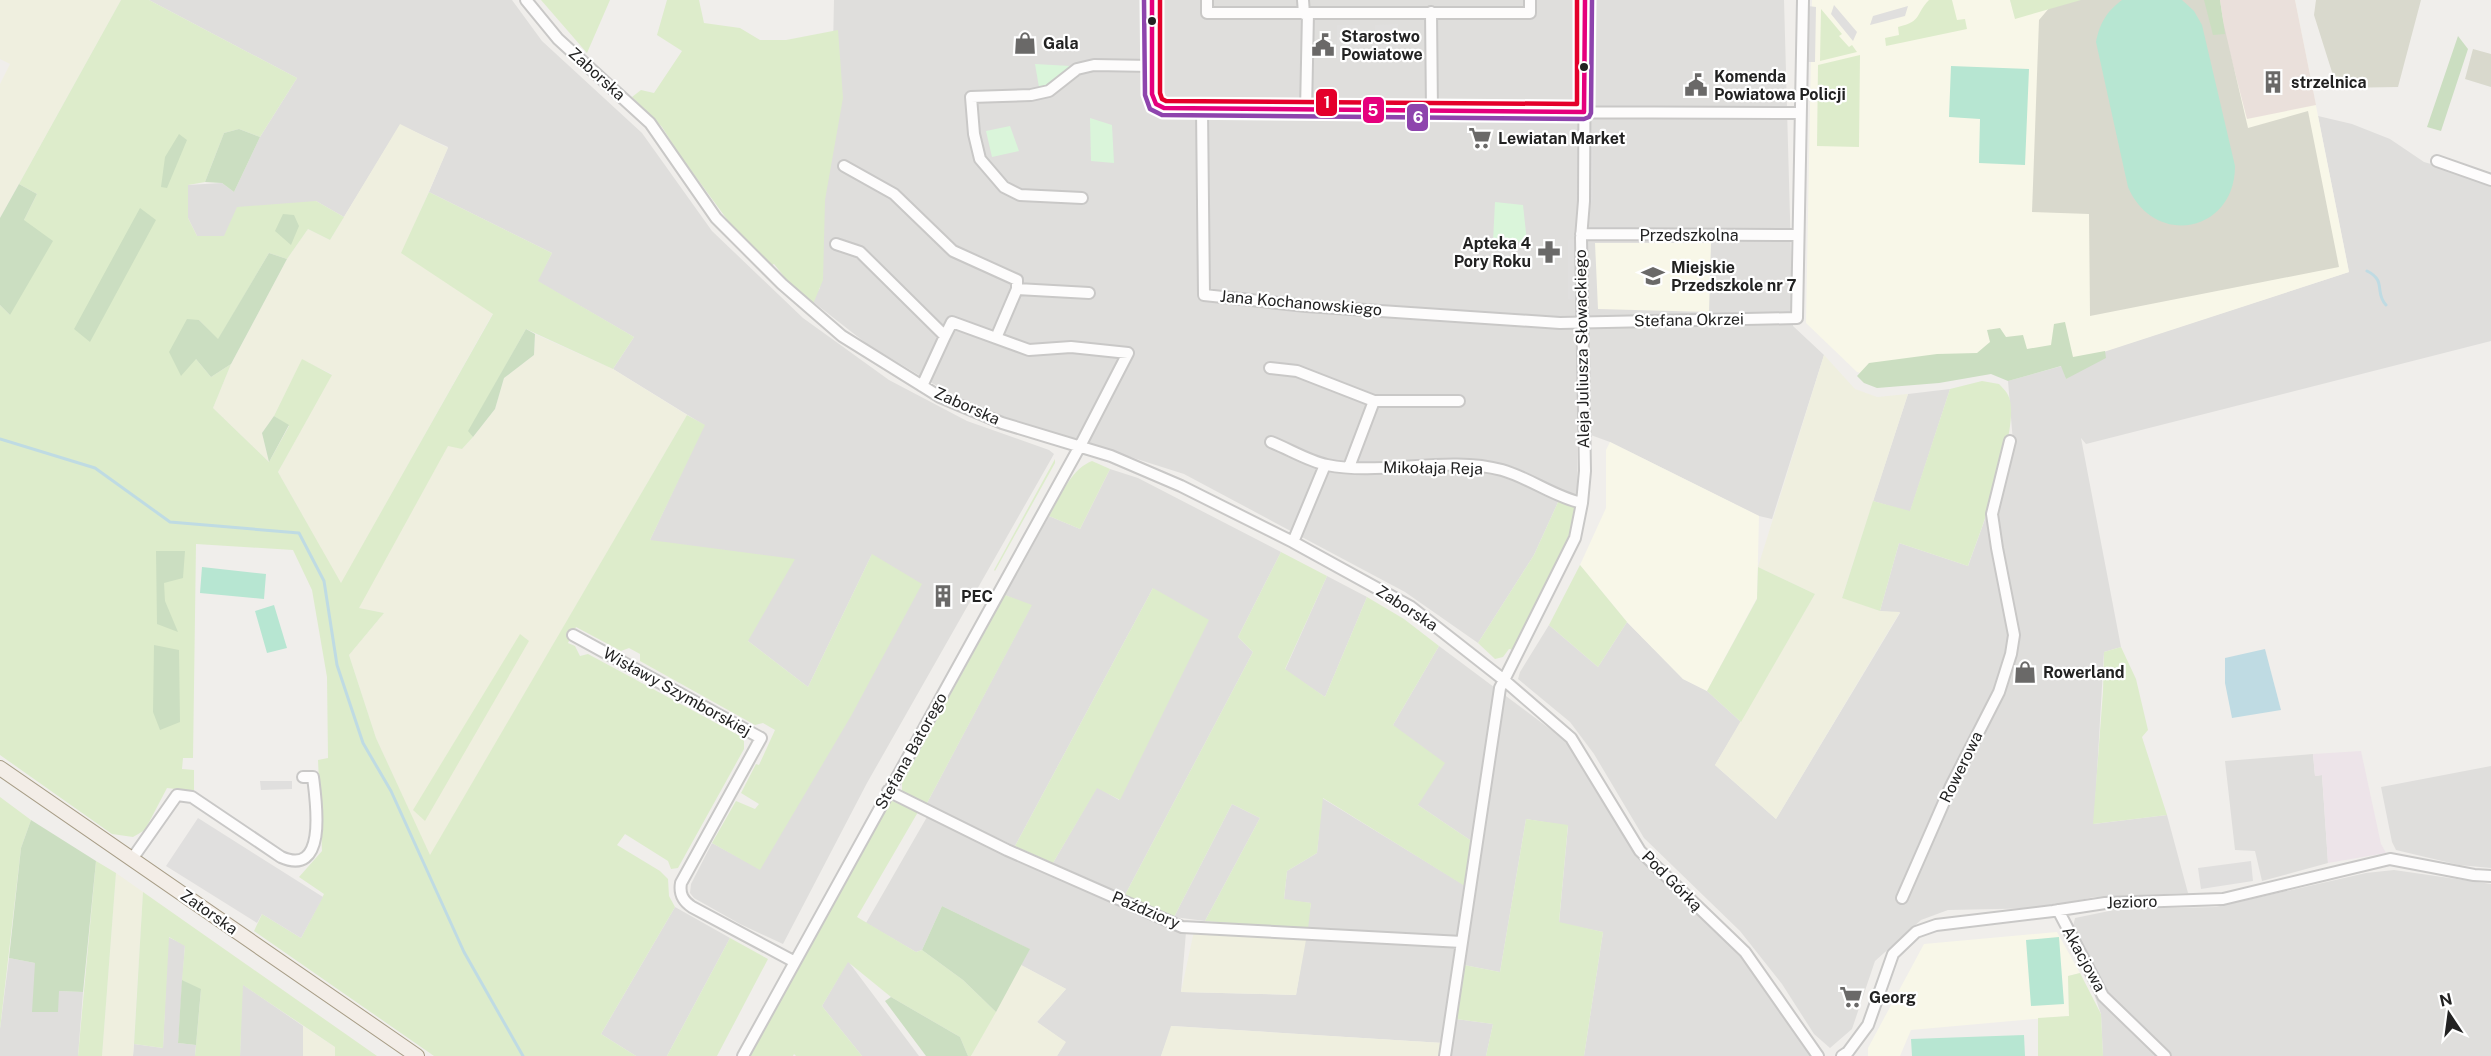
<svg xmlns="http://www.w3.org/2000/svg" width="2491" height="1056" font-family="'Public Sans',sans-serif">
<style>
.residential{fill:#dfdedc}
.industrial{fill:#ede4e9}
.education{fill:#f8f7e8}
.military{fill:#eae0db}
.construction{fill:#d9d9cd}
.farmland{fill:#efefdf}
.grass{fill:#ddeccb}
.forest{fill:#cbdec1}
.park{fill:#daf5da}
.pitch{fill:#b7e6d2}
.parking{fill:#e0dfde}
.water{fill:#bfdbe3}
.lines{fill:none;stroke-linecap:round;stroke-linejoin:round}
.stream{stroke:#bfdbe3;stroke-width:3}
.minor-casing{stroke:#c9c8c7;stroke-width:14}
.major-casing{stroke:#a79c86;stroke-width:16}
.minor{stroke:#fdfcfc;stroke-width:10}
.major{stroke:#f3ede7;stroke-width:14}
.bus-1-casing{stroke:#fff;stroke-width:9}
.bus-2-casing{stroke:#fff;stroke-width:9}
.bus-3-casing{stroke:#fff;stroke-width:9}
.bus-1{stroke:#e5007d;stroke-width:4.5}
.bus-2{stroke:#8e44ad;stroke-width:4.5}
.bus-3{stroke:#e4002b;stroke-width:4.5}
.bus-dot{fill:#222;stroke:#fff;stroke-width:2}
.labels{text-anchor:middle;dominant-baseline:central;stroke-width:4.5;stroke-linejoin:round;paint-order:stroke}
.poi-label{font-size:16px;font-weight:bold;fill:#222;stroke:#fff;text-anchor:start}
.street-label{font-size:16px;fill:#222;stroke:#fff}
.line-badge{stroke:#fff;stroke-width:2}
.badge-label{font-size:16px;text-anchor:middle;font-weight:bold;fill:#fff}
</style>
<rect width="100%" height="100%" fill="#f0eeeb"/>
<path class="residential" d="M149,0H512L542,41L642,133L712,231L803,318L889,380L967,421L1049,450L1054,454L867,783L783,944L740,924L694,898L690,893L691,884L712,843L760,869L872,554L808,687L748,641L650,540L704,425L613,369L634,337L537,281L552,253L429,192L448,147L400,125L344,217L316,201L224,236H197L188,218V185L222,183L234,192L260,137L297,78Z
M834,0H1784L1793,326L1824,355L1772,519L1759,516L1610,442L1577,430L1578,506L1559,500L1534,555L1478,643L1405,592L1184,474L1007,418L949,393L867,344L812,301L820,288L823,167L831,142Z
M2318,116L2352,124L2390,139L2424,162L2491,181V341L2086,444L2081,438L2121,647L2104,652L2094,824L2167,815L2188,893L2094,897L2042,908L1948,910L1921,920L1875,961L1852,1029L1830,1048L1814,1034L1782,984L1740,931L1644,838L1594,754L1570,722L1518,679L1520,672L1549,625L1598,667L1627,622L1683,679L1707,691L1741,722L1715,765L1776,819L1900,613L1880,611L1899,543L1968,566L2013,442L2008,381L2062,366L2066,379L2105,351L2349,272Z
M1950,389L1910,512L1873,501L1908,394Z
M1110,469L1138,478L1281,552L1238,637L1253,652L1125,895L1053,863L1097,787L1119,800L1153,588L1015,846L926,805L1031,606L1005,595L1049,516L1080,529Z
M1327,576L1367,597L1325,697L1285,670Z
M1439,646L1566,741L1604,804L1645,862L1741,955L1812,1056H1584L1603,932L1559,923L1568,826L1526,819L1500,972L1464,965L1470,840L1418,805L1393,725Z
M2313,754L2315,776L2322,775L2328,863L2262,881L2255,851L2235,850L2225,761Z
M2491,766V868L2459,865L2396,850L2392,842L2381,787Z
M1322,798L1464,885L1443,1043L1172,1026L1161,1056H1057L1065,1042L1037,1022L1066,989L1021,965L1029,949L942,906L922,950L916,952L866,923L927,817L1186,932L1181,992L1296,995L1311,903L1284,900L1287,871L1317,853Z
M1232,804L1260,818L1205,921L1174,917Z
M2394,870L2491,884V1056H2103L2101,1014L2072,931L2075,918L2119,909L2216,907L2366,873Z
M675,907L730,938L667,1056H636L601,1034Z
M168,937L185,945L178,1043L196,1045L195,1056H133L134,1044L163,1048Z
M9,958L35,963L59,991L83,992L78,1056H0V1029Z
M848,961L919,1056H862L822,1006Z
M242,984L303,1026V1056H240Z
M1456,1019L1493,1024L1486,1056H1450Z"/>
<path class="industrial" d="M2361,751L2381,844L2386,853L2328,863L2322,775L2315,776L2313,754Z"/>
<path class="education" d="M1812,0H2010L2015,18L2076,0H2295L2349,272L2073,362L1881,378L1857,372L1806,323Z
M1595,243H1711L1709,312L1598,309Z
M1610,442L1759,516L1757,598L1707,691L1683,679L1627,622L1580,565L1606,508V450Z
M2057,932L2080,973L2068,976L2069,1016L1911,1030L1900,1056H1868V1048L1924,944Z"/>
<path class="military" d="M2220,0H2295L2316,105L2247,119L2225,34Z"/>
<path class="construction" d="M2056,0H2218L2248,128L2308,111L2339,267L2090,316L2089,214L2032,212L2039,20Z
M2316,0H2421L2398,87L2337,88L2314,15Z
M2473,49L2491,54V87L2465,79Z"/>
<path class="farmland" d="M0,0H121L0,218V84L10,64L0,59Z
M400,124L448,148L402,253L493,313L341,584L278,472L332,374L302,360L274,416L262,433L269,462L213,408L231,364L287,259L308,229L330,240Z
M535,334L613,369L687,415L430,856L376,738L349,655L384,613L358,608L448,445L462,449L473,437L495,409L504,378L534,355Z
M1824,355L1855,389L1877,397L1908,394L1842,597L1880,611L1900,612L1776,819L1715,765L1815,594L1758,567Z
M116,873L143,892L133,1056H102Z
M1194,931L1306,940L1296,995L1181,992Z
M1021,965L1066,989L1037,1022L1066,1042L1057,1056H971Z
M303,1026L335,1047V1056H303Z
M1171,1026L1443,1043L1440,1056H1161Z"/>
<path class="grass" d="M121,0H149L297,78L260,137L239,129L224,133L205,182L188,185V218L197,236H224L237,207L316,201L344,217L330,240L308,229L287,259L269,253L218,340L199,320L196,359L211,377L231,364L213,408L269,462L289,426L274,416L302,359L332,375L278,472L341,583L493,314L401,253L429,192L552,253L538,281L634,337L613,369L526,329L469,431L473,437L462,449L448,446L359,608L384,613L349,655L376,738L430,855L687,415L705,425L650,540L795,559L748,641L808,687L872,554L922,584L851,716L760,870L712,843L736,801L755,809L759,804L741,793L756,764L759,765L775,730L763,723L755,725L640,661V654L629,648L621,651L576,627L568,643L575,646L580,656L588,654L740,736L744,741V749L678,868L671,869L668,861L625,834L617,845L660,871L668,879L669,896L675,907L601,1034L636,1056H434L254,931L262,914L301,938L324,894L299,877L322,851L318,760L328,758L327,677L312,590L293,550L196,544L193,758H183L182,769L194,770V791L167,788L145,830L133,837L112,834L0,755V305L10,315L24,220L37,194L19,184Z
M541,0H610L587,53Z
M667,0H699L704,23L740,28L760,40H786L838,30L843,98L825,200L823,280L813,304L794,289L774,264L770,266L737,233L679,154L662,127L632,97L641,90L654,93L682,51L657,35Z
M1929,0H1952L1957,20L1965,19L1967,29L1886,46L1885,38L1899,35L1898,27C1923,21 1915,14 1929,0Z
M2010,0H2081L2015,19Z
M1821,9L1842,34L1839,36L1849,47L1852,45L1857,52L1820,61Z
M1860,55L1859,147L1817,146L1818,65Z
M1982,381L1999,384C2002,387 2006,391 2008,395C2023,422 1979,535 1968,566L1899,543L1880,611L1842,598L1873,501L1910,511L1950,389Z
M1055,459V463L995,571L994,570Z
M1092,461L1110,469L1080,529L1049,516C1060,497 1071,469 1092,461Z
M1559,500L1578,506L1570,536L1514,650L1509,649L1503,657L1495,659L1478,643L1534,555Z
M1281,552L1327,576L1285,669L1325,697L1367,597L1404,619L1439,646L1393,725L1445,763L1418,805L1470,840L1468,888L1323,798L1317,853L1287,871L1284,899L1311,903L1308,929L1205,921L1260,818L1232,804L1174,917L1125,895L1253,652L1238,637Z
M1580,565L1627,622L1598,667L1549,625Z
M1758,567L1815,594L1741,722L1707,691L1757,599Z
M1153,588L1209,620L1120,800L1097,788L1053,863L1015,846Z
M1005,595L1032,605L926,805L902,793V783Z
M520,634L529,641L425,821L413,810Z
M2121,647L2136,679L2148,730L2142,737L2167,815L2093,824L2103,692L2104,652Z
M0,797L31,820L21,848L0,1029Z
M890,800L918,812L857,917L916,952L922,950L963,980L996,1012L971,1056H968L960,1037L891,997L848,962L822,1006L862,1056H796L794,1054L793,1056H750Z
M1526,819L1568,825L1559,922L1603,932L1584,1056H1486L1493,1024L1456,1019L1464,965L1500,972Z
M96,861L116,873L102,1056H78Z
M143,892L377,1056H335V1047L243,985L240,1056H195L201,990L182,980L185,946L169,937L163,1048L134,1044Z
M730,938L768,959L717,1056H667Z
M2080,973L2101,1014L2103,1056H2038V1018L2069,1016L2068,976Z"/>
<path class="forest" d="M2204,0H2220L2225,34L2213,35Z
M2458,36L2468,49L2441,131L2427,127Z
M239,129L260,137L234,192L222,183L205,182L224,133Z
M179,134L187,140L167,188L161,187L165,157Z
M19,184L37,194L24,220L53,241L10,315L0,305V218Z
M140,208L156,220L90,342L74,329Z
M283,214L294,215L299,226L291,245L275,231Z
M269,253L287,259L231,364L211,377L196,359L181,376L169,352L187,319L199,320L218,339Z
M2065,322L2073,357L2105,351L2106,358L2066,379L2061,366L2008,381L1991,374L1939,383L1877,388L1864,383L1857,376L1869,363L1937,354L1977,353L1990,342L1987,330L2000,328L2006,337L2023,335L2027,349L2051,345L2054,324Z
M526,329L535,334L534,355L504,378L495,409L473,437L468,431Z
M274,416L289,425L269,462L262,433Z
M156,551H185L183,578L164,583L165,601L178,632L157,624Z
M154,645L179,650L180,722L160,730L153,712Z
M31,820L96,861L83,992L59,991L58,1012H32L35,963L9,958L21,848Z
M942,906L1030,949L996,1012L963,980L922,950Z
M182,980L201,989L196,1045L178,1043Z
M891,997L960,1037L968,1056H926L885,1001Z"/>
<path class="park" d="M1035,64L1088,67L1040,93Z
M1090,118L1112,125L1114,163L1091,161Z
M1010,126L1019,151L992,157L986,131Z
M1495,202L1523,205L1527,242L1493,241Z"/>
<path class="pitch" d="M2122,0H2182L2194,11L2202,25L2235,166C2235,233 2154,248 2128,187L2096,42C2100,23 2106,12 2122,0Z
M1951,66L2029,69L2025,165L1979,163L1980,119L1949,117Z
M202,567L266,574L264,599L200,593Z
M274,605L287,648L267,653L255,611Z
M2059,937L2064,1004L2031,1006L2026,940Z
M2024,1035L2025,1056H1912L1911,1039Z"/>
<path class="parking" d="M1834,5L1857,32L1853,41L1831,14Z
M1808,6L1816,7L1815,62H1807Z
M1908,6L1905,16L1870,25L1873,16Z
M1398,24V58L1337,59V25H1360V52H1375V25Z
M1589,135L1593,142V199L1589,207Z
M1576,239V300L1568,299V240Z
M260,781H292V789L261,790Z
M198,818L323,897L301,938L262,914L257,923L166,866Z
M2251,861L2253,881L2201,889L2198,868Z"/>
<path class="water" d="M2265,649L2281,710L2232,718L2225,683V658Z"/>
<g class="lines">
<path class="stream" d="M2367,271C2387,281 2374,292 2386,305
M0,439L95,468L170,522L299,533L324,581L337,665L363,743L391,791L464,952L523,1056"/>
<g class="minor-casing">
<path id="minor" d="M526,0L558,39L650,123L716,218L782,284L842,336L940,397L1002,423L1111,456L1181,486L1293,542L1411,607L1504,680L1571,738L1640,851L1745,952L1818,1056
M1152,0V94L1156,104L1164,108L1306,111L1799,113
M1207,0V13H1530V0
M1303,0L1304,14
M1431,12L1432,111
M1202,110L1204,295L1306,306L1560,323L1797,318L1803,0
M1306,111L1308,13
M2437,161L2491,180
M844,166L894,194L953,251L1017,280V289L1089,293
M1082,198L1020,195L1004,187L980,159L974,134L971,97L1031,95L1049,91L1077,69L1094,65L1152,66
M1581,234L1797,235
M996,338L1017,289
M1270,368L1297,371L1374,401H1459
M922,386L945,336
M1271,442C1289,449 1308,461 1327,465C1381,476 1448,455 1502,470C1530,478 1554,497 1582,503
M1349,467L1374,401
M1293,542L1325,465
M573,635L761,738L681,883C679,894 683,901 692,907L795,962
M888,791L1007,850L1182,927L1462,942
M132,859L177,795L192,797L281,857C328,878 316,801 313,777H303
M1902,898L1951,786L1999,692L2011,654L2014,635L1997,548L1992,514L2010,441
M2058,910L2103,996L2165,1056
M743,1056L1080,446L1128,353L1071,347L1029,350L952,322L945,336L860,252L836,244
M1445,1056L1500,688L1575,538L1582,503L1585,471L1581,238L1584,201L1585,0
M1842,1056L1848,1052L1868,1025L1893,954L1916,932L1936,925L2053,911L2105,903L2223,899L2390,859L2474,875L2491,876"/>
</g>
<g class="major-casing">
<path id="major" d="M0,768L417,1056"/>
</g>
<use href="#minor" class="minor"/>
<use href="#major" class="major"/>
<g class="bus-1-casing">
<path id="bus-1" d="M1152,0V94L1156,104L1164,108L1584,112L1585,0"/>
</g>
<g class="bus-2-casing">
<path id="bus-2" d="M1144,0L1145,95L1150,109L1162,115L1584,119L1589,117L1591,113L1592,0"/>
</g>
<g class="bus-3-casing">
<path id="bus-3" d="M1160,0V93L1162,99L1166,101L1577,104V0"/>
</g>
<use href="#bus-1" class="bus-1"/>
<use href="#bus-2" class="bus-2"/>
<use href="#bus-3" class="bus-3"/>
</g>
<defs>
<g id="shop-bare" transform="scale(1.8)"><path d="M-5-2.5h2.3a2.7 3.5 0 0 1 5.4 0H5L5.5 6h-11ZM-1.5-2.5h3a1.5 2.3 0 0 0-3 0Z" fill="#6a6968" stroke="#fff" stroke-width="2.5" paint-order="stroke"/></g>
<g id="civic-bare" transform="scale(1.8)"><path d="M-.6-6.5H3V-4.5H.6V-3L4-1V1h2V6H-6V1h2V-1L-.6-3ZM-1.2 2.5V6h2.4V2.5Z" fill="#6a6968" stroke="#fff" stroke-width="2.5" paint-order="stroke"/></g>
<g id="building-bare" transform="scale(1.8)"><path d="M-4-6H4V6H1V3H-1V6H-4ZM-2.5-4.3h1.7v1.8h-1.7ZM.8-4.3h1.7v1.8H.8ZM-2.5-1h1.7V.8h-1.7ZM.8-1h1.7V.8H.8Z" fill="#6a6968" stroke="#fff" stroke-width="2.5" paint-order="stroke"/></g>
<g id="supermarket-bare" transform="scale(1.8)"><path d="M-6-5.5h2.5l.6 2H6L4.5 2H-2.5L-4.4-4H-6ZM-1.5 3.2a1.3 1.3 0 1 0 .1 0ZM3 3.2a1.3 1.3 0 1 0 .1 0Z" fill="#6a6968" stroke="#fff" stroke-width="2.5" paint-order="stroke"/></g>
<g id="pharmacy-bare" transform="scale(1.8)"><path d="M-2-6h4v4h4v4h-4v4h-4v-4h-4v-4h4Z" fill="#6a6968" stroke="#fff" stroke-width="2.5" paint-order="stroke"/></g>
<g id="school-bare" transform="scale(1.8)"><path d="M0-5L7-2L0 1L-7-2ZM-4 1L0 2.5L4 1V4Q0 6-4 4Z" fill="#6a6968" stroke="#fff" stroke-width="2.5" paint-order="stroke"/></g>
</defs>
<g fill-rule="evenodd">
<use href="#shop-bare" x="1025" y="43"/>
<use href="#civic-bare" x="1323" y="45"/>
<use href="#building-bare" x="2273" y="82"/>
<use href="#civic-bare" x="1696" y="85"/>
<use href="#supermarket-bare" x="1480" y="138"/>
<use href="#pharmacy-bare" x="1549" y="252"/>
<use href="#school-bare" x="1653" y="276"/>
<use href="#building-bare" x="943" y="596"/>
<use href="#shop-bare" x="2025" y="672"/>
<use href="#supermarket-bare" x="1851" y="997"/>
</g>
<g class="bus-dot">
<circle cx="1152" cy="21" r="5"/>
<circle cx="1584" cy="67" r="5"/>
</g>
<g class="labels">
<g class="poi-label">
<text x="1341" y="36">Starostwo<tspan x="1341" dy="18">Powiatowe</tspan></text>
<text x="1043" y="43">Gala</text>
<text x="1714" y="76">Komenda<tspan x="1714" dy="18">Powiatowa Policji</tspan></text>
<text x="2291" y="82">strzelnica</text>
<text x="1498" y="138">Lewiatan Market</text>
<text x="1531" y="243" text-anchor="end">Apteka 4<tspan x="1531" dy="18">Pory Roku</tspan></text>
<text x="1671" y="267">Miejskie<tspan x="1671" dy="18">Przedszkole nr 7</tspan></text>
<text x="961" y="596">PEC</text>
<text x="2043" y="672">Rowerland</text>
<text x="1869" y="997">Georg</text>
</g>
<g class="street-label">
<text transform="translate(597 74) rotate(42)">Zaborska</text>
<text x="1689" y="235">Przedszkolna</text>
<text transform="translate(1301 303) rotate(5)">Jana Kochanowskiego</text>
<text transform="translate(1689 320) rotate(-1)">Stefana Okrzei</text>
<text transform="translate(1582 349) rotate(-91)">Aleja Juliusza Słowackiego</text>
<text transform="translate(967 406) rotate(24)">Zaborska</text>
<text transform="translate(1433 468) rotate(1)">Mikołaja Reja</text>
<text transform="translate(1407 608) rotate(33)">Zaborska</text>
<text transform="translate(677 692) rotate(29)">Wisławy Szymborskiej</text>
<text transform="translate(911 751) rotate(-61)">Stefana Batorego</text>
<text transform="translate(1961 767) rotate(-64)">Rowerowa</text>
<text transform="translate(1672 881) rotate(45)">Pod Górką</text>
<text transform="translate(2132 902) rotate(-2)">Jezioro</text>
<text transform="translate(1146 910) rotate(23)">Paździory</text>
<text transform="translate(209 912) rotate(35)">Zatorska</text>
<text transform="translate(2084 959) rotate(61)">Akacjowa</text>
</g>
</g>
<g class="line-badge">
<rect x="1315" y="88" width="23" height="29" rx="6" fill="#e4002b"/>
<rect x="1362" y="96" width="23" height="28" rx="6" fill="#e5007d"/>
<rect x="1406" y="103" width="23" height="29" rx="6" fill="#8e44ad"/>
</g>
<g class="badge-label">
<text x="1327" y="108">1</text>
<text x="1373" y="116">5</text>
<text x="1418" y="123">6</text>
</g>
<g transform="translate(2449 1014) rotate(347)" stroke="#ffffff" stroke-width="4.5" paint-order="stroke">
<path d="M0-4.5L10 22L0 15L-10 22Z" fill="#222222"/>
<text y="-9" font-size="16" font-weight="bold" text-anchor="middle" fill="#222222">N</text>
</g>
</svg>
